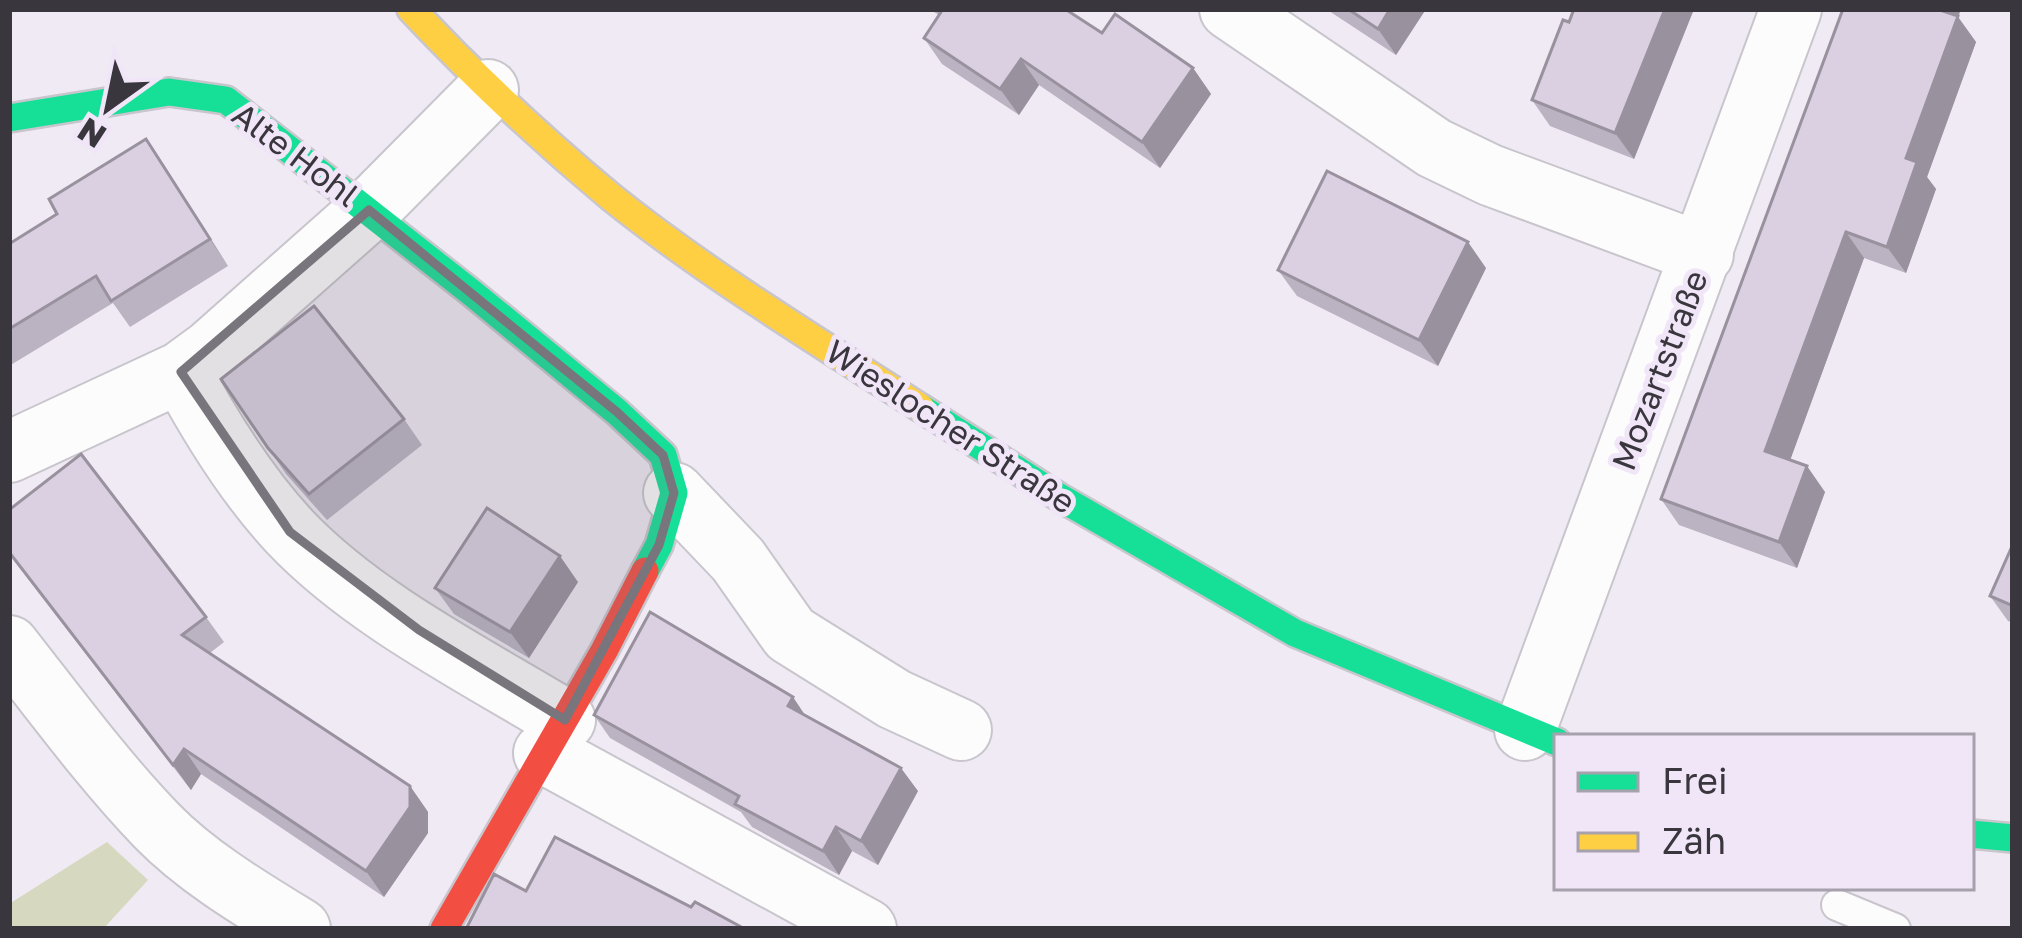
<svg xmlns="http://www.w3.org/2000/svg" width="2022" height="938" font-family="'Golos Text',sans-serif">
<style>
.green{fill:#d7d8c0}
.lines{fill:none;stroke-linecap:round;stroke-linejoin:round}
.lane-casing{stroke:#c9c5cc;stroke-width:34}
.street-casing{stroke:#c9c5cc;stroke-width:64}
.fast-casing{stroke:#c9c5cc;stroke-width:32}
.slow-casing{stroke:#c9c5cc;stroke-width:32}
.jam-casing{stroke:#c9c5cc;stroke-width:32}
.lane{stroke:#fdfcfd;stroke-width:30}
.street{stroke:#fdfcfd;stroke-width:60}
.fast{stroke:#16e098;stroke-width:27}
.slow{stroke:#ffcf43;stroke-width:27}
.jam{stroke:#f24e42;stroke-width:27}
.wall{fill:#bbb3c2}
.shaded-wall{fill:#99929e}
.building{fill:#dad0e2;stroke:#99929e;stroke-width:3}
.marked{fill:#79757d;fill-opacity:0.2;stroke:#79757d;stroke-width:9;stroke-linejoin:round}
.labels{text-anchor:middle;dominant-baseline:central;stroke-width:10;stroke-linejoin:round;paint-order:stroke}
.street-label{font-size:33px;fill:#3a363d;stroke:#f0e6f8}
</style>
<rect width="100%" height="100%" fill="#efeaf4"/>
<path class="green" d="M107,842L148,880L103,929H9V904Z"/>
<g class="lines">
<g class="lane-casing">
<path id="lane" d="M1837,905L1895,929"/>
</g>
<g class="street-casing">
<path id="street" d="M1230,9L1434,148L1490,175L1703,254
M181,372C211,428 247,486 290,532C363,609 474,665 565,720
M9,452L181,372L211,350L369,210L488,90
M674,493L738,560L790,634L894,699L961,730
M9,646C57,707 103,770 157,826C197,867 251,899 300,929
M1525,730L1791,9
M544,753L866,929"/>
</g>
<g class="fast-casing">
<path id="fast" d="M9,118L169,92L226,100L472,293L617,412L663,455L674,493L659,545L645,571
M921,408L1059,497L1295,633L1557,742
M1971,834L2013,838"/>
</g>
<g class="slow-casing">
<path id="slow" d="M411,9C474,76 540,138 611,197C707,274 817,341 921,408"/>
</g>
<g class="jam-casing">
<path id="jam" d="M444,929L604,651L645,571"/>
</g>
<use href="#lane" class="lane"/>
<use href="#street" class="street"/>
<use href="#fast" class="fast"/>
<use href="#slow" class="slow"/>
<use href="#jam" class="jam"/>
</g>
<path class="wall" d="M929,9H1065L1102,33L1193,68L1211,94L1160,168L1039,85L1019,115L942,64L924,38L939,15Z
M1326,9H1426L1396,55Z
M1574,9H1694L1634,159L1550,126L1532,100Z
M1843,9H1961L1958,17L1976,42L1927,177L1936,189L1906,273L1864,258L1790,460L1825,492L1797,568L1679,525L1661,499Z
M146,139L228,266L130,327L113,303L9,366V244L57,214Z
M1486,268L1438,366L1297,296L1278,270Z
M221,379L404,419L422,445L327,520L286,474Z
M9,510L206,617L224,642L210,653L410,786L428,812V833L384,897L201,774L191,790L9,554Z
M2013,544V623L2008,621L1990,596Z
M578,582L529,658L454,614L435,588Z
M594,715H805L918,791L878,865L852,851L839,875L752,827L741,812L610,738Z"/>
<path class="shaded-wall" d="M1390,9H1426L1396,55L1378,29Z
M1665,9H1694L1634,159L1615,133Z
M1935,9H1961L1958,17L1976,42L1927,177L1936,189L1906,273L1887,247Z
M1021,59L1039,85L1019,115L1000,89Z
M1193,68L1211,94L1160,168L1142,142Z
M146,139L164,165L228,266L210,239Z
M1846,232L1864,258L1784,477L1765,451Z
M1468,242L1486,268L1438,366L1419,340Z
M1807,466L1825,492L1797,568L1779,542Z
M560,556L578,582L529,658L510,632Z
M793,697L809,721L788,706Z
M184,749L201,774L191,790L173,765Z
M901,768L918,791L878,865L861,841Z
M410,786L428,812V833L384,897L366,871Z
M836,827L852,851L839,875L823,851Z"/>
<path class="building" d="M943,9H1065L1102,33L1115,14L1193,68L1142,142L1021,59L1000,89L924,38Z
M1348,9H1390L1378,29Z
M1574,9H1665L1615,133L1532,100L1563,20L1569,22Z
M1843,9H1937L1958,16L1906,158L1917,162L1887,247L1846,232L1765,451L1807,466L1779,542L1661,499Z
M146,139L210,239L111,301L96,276L9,329V244L57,214L49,199Z
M1327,171L1468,242L1419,340L1278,270Z
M314,306L404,419L309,494L268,448L221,379Z
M81,454L206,617L182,635L410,786V807L366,871L184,749L173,765L9,552V510Z
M487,508L560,556L510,632L435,588Z
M2013,544V606L1990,596Z
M650,612L793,697L788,706L901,768L861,841L836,827L823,851L735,804L739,796L594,715Z
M555,837L691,907L695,902L745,929H470L467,927L494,874L526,891Z"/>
<path class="marked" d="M369,210L617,412L663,455L674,493L659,545L565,720L419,630L290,532L181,372Z"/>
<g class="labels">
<g class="street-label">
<text transform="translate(296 154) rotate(37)">Alte Hohl</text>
<text transform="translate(1659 370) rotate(-69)">Mozartstraße</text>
<text transform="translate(951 426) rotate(33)">Wieslocher Straße</text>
</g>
</g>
<rect width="2022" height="938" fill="none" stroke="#3a363d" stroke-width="24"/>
<rect x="1554" y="734" width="420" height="156" fill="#f0e6f8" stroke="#a7a0ad" stroke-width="3"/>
<rect x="1578" y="773" width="60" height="18" fill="#16e098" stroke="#a7a0ad" stroke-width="3"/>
<text x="1662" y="794" font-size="36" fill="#3a363d">Frei</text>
<rect x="1578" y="833" width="60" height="18" fill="#ffcf43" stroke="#a7a0ad" stroke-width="3"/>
<text x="1662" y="854" font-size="36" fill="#3a363d">Zäh</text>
<g transform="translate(108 108) rotate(213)" stroke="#f0e6f8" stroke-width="9" paint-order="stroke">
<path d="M0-9L21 45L0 30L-21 45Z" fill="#3a363d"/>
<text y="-18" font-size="33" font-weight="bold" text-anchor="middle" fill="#3a363d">N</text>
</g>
</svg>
